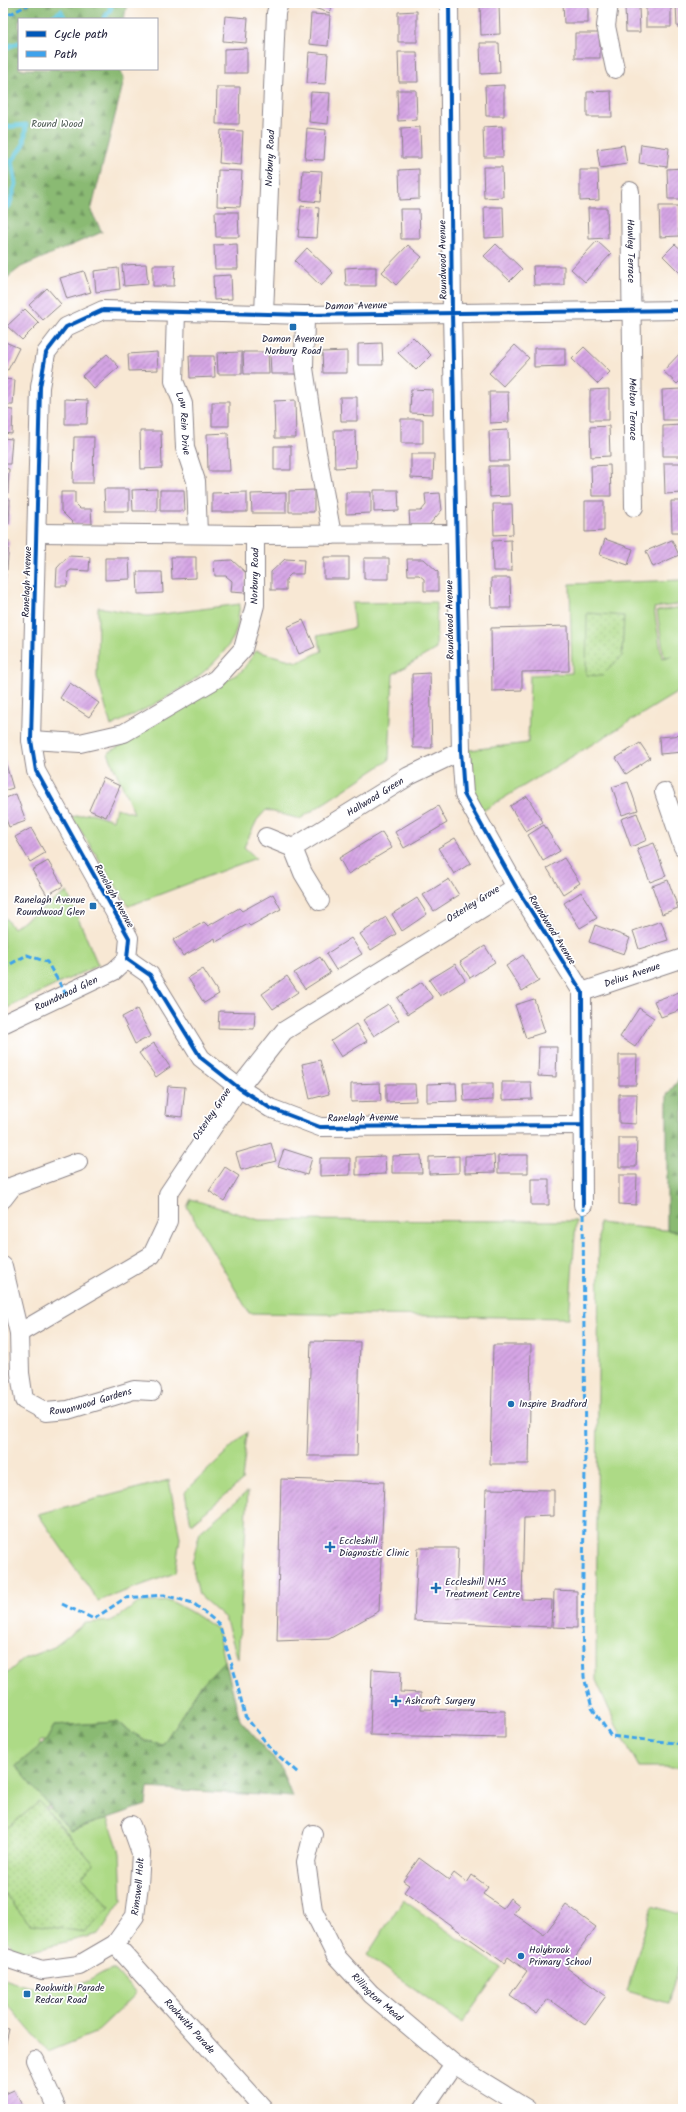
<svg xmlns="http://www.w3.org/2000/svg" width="686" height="2112" font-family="Kalam,sans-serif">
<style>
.green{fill:#adda86;stroke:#687e60}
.forest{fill:url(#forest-firs);stroke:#566e57}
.park{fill:url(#park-dots);stroke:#687e60}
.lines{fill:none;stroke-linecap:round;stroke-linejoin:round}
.stream{stroke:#5fc6db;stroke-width:5}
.building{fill:url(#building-hatch)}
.minor-casing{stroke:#8d8588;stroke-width:20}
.minor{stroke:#fff;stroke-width:18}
.quiet{stroke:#3ea2ec;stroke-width:3;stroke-dasharray:6 3;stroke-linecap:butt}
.cycleway-casing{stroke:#fff;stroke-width:6}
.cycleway{stroke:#0057b8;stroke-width:4}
.poi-dot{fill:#1f6fb2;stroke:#fff;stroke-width:1.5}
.labels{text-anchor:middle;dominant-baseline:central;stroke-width:3.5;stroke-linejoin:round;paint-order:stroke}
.park-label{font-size:10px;fill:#4c5952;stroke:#fff}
.street-label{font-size:10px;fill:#22223b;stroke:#fff}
.poi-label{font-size:10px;fill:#22223b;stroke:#fff;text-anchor:start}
</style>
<defs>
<pattern id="forest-firs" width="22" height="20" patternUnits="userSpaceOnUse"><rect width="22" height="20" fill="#8aba73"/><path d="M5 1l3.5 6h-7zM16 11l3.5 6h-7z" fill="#709760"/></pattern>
<pattern id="park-dots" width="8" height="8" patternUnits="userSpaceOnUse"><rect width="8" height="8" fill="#adda86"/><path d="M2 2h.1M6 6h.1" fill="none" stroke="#95bb75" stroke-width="1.8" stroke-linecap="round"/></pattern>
<pattern id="building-hatch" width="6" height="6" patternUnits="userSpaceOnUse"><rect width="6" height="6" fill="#d5a5e5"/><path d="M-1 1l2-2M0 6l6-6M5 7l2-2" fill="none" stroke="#ac86bb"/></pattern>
</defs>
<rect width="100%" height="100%" fill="#fff"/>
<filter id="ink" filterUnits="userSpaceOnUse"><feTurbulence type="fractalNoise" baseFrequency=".025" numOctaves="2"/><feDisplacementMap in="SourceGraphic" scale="8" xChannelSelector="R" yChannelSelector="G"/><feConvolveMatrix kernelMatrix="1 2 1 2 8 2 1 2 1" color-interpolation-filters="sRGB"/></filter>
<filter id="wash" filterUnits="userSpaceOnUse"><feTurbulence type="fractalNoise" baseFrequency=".012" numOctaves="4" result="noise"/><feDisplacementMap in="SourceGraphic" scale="16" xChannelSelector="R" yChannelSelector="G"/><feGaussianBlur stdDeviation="0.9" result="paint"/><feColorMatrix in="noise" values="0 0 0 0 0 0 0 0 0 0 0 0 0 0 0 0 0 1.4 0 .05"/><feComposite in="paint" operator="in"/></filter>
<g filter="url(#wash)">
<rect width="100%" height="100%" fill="#f8e8d4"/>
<path class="green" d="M683,580V604L654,608L662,658L672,656L664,657L657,611L683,607V689L476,815L461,751L528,743L530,675L572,673L570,584Z
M437,602L436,649L393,674L389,760L300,819L266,810L257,820L244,847L256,858L129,906L72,817L91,813L113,820L116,808L134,813L108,753L242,671L256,651L298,662L322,651L317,636L354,628L352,603Z
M240,604C238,615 238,631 232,640C206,682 153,705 111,726L97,677L98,607L147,616Z
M67,892L98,965L3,1010V915L13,928Z
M191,1199L259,1220L576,1221L569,1318L249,1313L187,1207Z
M599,1223L683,1232V1767H639L617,1727L596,1680Z
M247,1432L242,1481L191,1524L185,1492Z
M169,1480L180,1538L175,1573L98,1601L38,1514Z
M248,1491L238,1659L225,1618L199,1595L192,1563L200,1532Z
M171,1601L191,1612L217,1629L224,1662L201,1685L163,1744L146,1741L116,1722L54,1726L46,1741H41L39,1743L41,1745L16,1766L50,1806L44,1808L39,1802L3,1832V1677L23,1659L54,1647L85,1623L113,1621L138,1603Z
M51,1808L71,1831L108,1818L120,1853L122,1900L99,1934L19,1953L3,1937V1905H6L3,1901V1892L30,1924L110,1908L82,1876L94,1864L46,1809Z
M403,1900L501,1968L462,2023L367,1955Z
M652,1906L683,1915V1950L668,2003L627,1991Z
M112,1969L116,1971L136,1994L95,2033L48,2052L3,1999V1978C29,1990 60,1992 86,1982C95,1978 103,1971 112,1969Z"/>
<path class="forest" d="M3,3H127L124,19H19V69H120L124,80L91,211L102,232L21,267L3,281Z
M683,1074V1232L667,1230V1095Z
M225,1660L240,1720L280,1766L292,1797L148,1788L146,1805L70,1831L16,1766L46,1741L54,1726L116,1722L146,1741L163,1744L201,1685Z"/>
<path class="park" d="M587,613L624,616L622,656L602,676L586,675Z
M39,1802L94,1864L82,1876L110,1908L84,1932L30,1924L3,1892V1832Z"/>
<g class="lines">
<path class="stream" d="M49,19L61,11L65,19
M104,19L111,8L109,3
M3,48L19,43
M3,127L26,125L24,144L12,161L16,184L9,206L3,209"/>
</g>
<g id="blocks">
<path class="building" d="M316,3H333L330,13L314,8Z
M563,3H588V23H564Z
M646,3H671V27H646Z
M676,3H683V27H677Z
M480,4H499L500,34L481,35Z
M639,6L640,32H626L625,7Z
M417,11V42H398V12Z
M311,14L330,15L328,46L309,44Z
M225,16L248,18L246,43L223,41Z
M575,33H600V58H575Z
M480,43H499L500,73L481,74Z
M247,48V73H224V49Z
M309,52L328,54L326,84L307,83Z
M398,52H417L418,82H399Z
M504,85V116H486L485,86Z
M217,87H240L239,124H216Z
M397,90H416L417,120L398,121Z
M611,91L612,117H587V92Z
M311,92L330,93L328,124L309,122Z
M502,126L503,157H484L483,127Z
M420,127L421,158H402L401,128Z
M307,128L326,130L324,160L305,159Z
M221,130L243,131L241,165L219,163Z
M641,144L669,148L667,167L639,163Z
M624,145L627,164L600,168L597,149Z
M483,167H502L503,197L484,198Z
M683,168V199H668L667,169Z
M419,169V199L400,200L399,170Z
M218,170L242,171L240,207L217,206Z
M303,170L322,171L320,202L301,200Z
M580,170H598L599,200L580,201Z
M301,206L319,208L317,238L298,237Z
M659,206H678L679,236L660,237Z
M484,207H503L504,237L485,238Z
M588,208H607L608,238L589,239Z
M400,209H419L420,239H401Z
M215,212H238L239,237H216Z
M597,241L611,254L585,282L571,269Z
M237,244L238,269H215L214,245Z
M496,244L522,269L510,281L484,256Z
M675,244L683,251V276L663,256Z
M408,245L422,257L396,285L382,272Z
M307,248L333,273L321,286L295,261Z
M146,264L148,284L124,286L122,265Z
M153,265H175L174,286H153Z
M533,266H564V285H534Z
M361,267H376V286H346L345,268Z
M118,268L120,289L96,292L94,271Z
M84,271L91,292L67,299L60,278Z
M231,275L232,299L214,300L213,276Z
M47,288L61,304L43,320L29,305Z
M25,309L39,323L22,340L7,326Z
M413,337L431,355L416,370L398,353Z
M3,341L19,348L8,370L3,368Z
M382,343L383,365H358V344Z
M515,345L529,358L503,386L489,373Z
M584,347L610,372L598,384L572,359Z
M534,348H565V366L534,367Z
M683,350V378L677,384L663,371Z
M347,351V373H323L322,352Z
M157,352L158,370L129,371L128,354Z
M242,352V374H218L217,353Z
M243,352H268L269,374H244Z
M295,352L296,374H271L270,353Z
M107,354L119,367L94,389L82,376Z
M189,356H214L215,377L190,378Z
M3,379L15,380L13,405H3Z
M411,389L433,390V414L410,413Z
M609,389V420H590V390Z
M681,389L682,420H663L662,390Z
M489,392H508L509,422L490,423Z
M340,397H357V421H341Z
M65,399L88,400L87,424H65Z
M295,400L296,438H275L274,401Z
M212,402H229V426H212Z
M3,409L13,410L12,434L3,433Z
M401,419H423V443H401Z
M681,425L682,456H663V426Z
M609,426L610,456L591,457L590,427Z
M334,430H355L356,467L335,468Z
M508,430L509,461H490L489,431Z
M140,431H161L162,468L141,469Z
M228,433L230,471H208L207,434Z
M74,437H94L93,483H73Z
M3,438L12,439L10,464H3Z
M274,446H291V470H274Z
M411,454H434L433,479L411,478Z
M664,463H683V493L665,494Z
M610,465L611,496H592L591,466Z
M489,466H508L509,496L490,497Z
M3,468L9,469L8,493L3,492Z
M104,489H129V511H105Z
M157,489V511H133L132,490Z
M160,490H184L185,511H160Z
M314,490V512H289V491Z
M374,490H398L399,511L374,512Z
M61,492H75V504L80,509H91L92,524L75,525L61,511Z
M247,492V512H212V493Z
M346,492H371V513L346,514Z
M286,493V513H252L251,494Z
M440,493L442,510L429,525L410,526L409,511H421L426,505L425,494Z
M3,498L10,499L9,524H3Z
M585,501H604V531L585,532Z
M671,501H683V532H672Z
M493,504H512L513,534L494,535Z
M605,539L633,549L628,565L600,555Z
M511,540L512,571H493L492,541Z
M672,540L679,555L653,567L646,551Z
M3,541H9L7,570H3Z
M68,556L90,557L89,571L71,570L68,572L67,586H56L57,568Z
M171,557H196V578L172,579Z
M324,557H349V579H324Z
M105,558H129L130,579L105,580Z
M364,558H389V579H364Z
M285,559L304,560L303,574H291L286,579V590H271V572Z
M407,559H424L438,572V591H424V579L419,575H408Z
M232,560L246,573L245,593L231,592L232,581L226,576H215L214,561Z
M137,572H162L163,593L138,594Z
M3,573L6,574L4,600H3Z
M491,578H510L511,608H492Z
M303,620L315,647L299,654L287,627Z
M568,626L569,671L522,672V690L492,691L491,628Z
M430,673L432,748H413L412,674Z
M70,683L99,703L89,717L60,698Z
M683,735V752L660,754L659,737Z
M640,743L650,758L626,774L616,758Z
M3,761H5L13,788L3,791Z
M103,778L120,786L106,817L89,810Z
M628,782L638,810L622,815L612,787Z
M16,794L26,821L9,827L3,812V799Z
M527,796L543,822L526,832L510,806Z
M438,806L447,823L404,848L395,832Z
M637,813L647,840L631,847L621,819Z
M544,825L560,851L543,861L528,835Z
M31,828L45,853L30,862L15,837Z
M382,832L392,848L348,874L339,858Z
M455,838L471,863L454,874L438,848Z
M654,843L666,876L650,882L637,849Z
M564,858L580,883L563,894L547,868Z
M48,861L63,886L47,895L32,870Z
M449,879L459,895L434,911L423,895Z
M668,880L678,908L662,914L652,886Z
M581,892L597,918L580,928L564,903Z
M273,894L281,909L250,926L248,924L216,942L215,938L183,956L173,940L204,922L208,926L239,908L242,911Z
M417,898L427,914L402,931L392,914Z
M386,917L396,934L371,950L360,934Z
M661,921L668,940L639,949L633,931Z
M595,925L630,938L624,954L589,942Z
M351,938L362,954L336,970L326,954Z
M485,946L495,962L470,978L460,962Z
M523,955L539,981L522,991L506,966Z
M320,957L330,973L305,989L294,973Z
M455,964L465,980L440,996L429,980Z
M203,969L219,994L204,1003L188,978Z
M287,976L298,992L273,1009L262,994Z
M422,982L433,998L408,1014L397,998Z
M682,991L683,1009L661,1017L654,1001Z
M534,999L545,1032L526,1038L515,1005Z
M388,1004L399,1020L374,1036L363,1020Z
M639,1008L654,1018L635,1047L620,1037Z
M137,1009L151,1036L135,1044L122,1017Z
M219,1011L255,1012L254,1029L218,1028Z
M356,1024L367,1041L341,1057L331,1041Z
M154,1043L170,1067L156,1077L139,1053Z
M539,1047H557L556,1077L538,1076Z
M619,1055H637L636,1085H619Z
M320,1060L329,1094L310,1099L302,1064Z
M502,1082H531L532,1099L502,1100Z
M380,1083L381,1101L351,1102V1084Z
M456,1083L457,1101L427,1102V1084Z
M463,1083H493V1100L464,1101Z
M386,1084H415L416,1101L386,1102Z
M168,1086L185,1087L182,1117L165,1115Z
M619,1094H637L636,1124L619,1123Z
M619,1138H637L636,1167H619Z
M271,1143L276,1161L241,1170L236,1153Z
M284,1149L312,1158L307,1175L278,1166Z
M421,1155L422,1173H392V1156Z
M494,1155L495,1172L465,1173V1156Z
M512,1155H528V1173H498V1156Z
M385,1156L386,1174L356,1175V1157Z
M459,1156V1173L429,1174V1157Z
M320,1158H350V1175L320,1176Z
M225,1167L239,1176L224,1201L209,1191Z
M619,1175H637L636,1205L619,1204Z
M531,1179H549V1205H531Z
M311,1341L360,1342L357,1456H307Z
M493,1345H531L529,1464H490Z
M281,1479L384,1482L379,1611L329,1639L277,1641Z
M486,1489L554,1490V1516L524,1517L522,1599L552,1600L551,1627L414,1621L418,1548H458L456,1598H483Z
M554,1590L577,1591V1628L553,1627Z
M372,1669L401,1671L400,1692L421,1693V1709L505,1711V1738L370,1735Z
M419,1858L449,1880L454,1873L467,1883L472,1875L488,1887L483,1894L503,1908L510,1898L519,1905L513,1913L544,1935L566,1905L596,1927L567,1968L606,1996L585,2025L548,1999L537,2014L510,1995L527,1971L508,1957L504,1963L404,1892L409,1885L403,1881Z
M3,2028L9,2029L4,2052L3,2051Z
M14,2090L24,2109H3V2092L5,2094Z"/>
</g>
</g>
<g filter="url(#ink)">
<use href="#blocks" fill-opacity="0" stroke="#8d8588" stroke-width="1"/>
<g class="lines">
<g class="minor-casing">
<g id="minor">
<path d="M449,3L452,313L461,751L464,794L516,887L582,992L583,1205"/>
<path d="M609,3L606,26L615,69"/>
<path id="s1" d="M630,191L634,507"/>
<path id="s2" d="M176,312L174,381L183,404L185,448L196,481L198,534"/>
<path id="s3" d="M264,314L276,13L279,3"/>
<path d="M305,315L304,368L316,447L332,535"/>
<path d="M37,533L255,535"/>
<path d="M31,740L80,743L124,733L216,679L243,649L255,605V535L457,534"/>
<path d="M664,792L683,847"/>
<path id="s4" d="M266,837L293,848L409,776L461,751"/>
<path d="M293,848L303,873L320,901"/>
<path id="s5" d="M582,992L683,958"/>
<path id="s6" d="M3,1024L114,971L127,959"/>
<path d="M582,1125L320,1127L270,1108L239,1088L201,1058L150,975L127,959L129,938L36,771L31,740L40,387L46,353L66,327L103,310L305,315L683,310"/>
<path d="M3,1199L13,1186L78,1162"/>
<path id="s7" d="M3,1266L19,1333L20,1373L24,1400L46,1412L68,1410L134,1390L152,1391"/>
<path d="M19,1333L152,1255L168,1221V1194L239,1088L284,1031L516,887"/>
<path id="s8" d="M313,1834L306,1862L313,1910L336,1956L371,1994L454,2064L527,2109"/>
<path id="s9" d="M115,1944L264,2109"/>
<path id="s10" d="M3,1957L42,1970L79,1965L115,1944L135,1916L139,1885L141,1853L131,1825"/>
<path d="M35,2060L57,2109"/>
<path d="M423,2109L454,2064"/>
</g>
</g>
<use href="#minor" class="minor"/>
<path class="quiet" d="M3,21L8,15L32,3
M3,968L27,955L47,962L66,994
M583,1205L585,1469L582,1626L584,1677L592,1708L611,1736L683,1744
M62,1604L94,1619L125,1598L164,1595L193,1603L219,1624L235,1675L245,1716L272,1750L298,1773"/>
<g class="cycleway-casing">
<path id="cycleway" d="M449,3L452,313L461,751L464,794L516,887L582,992L583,1205
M582,1125L320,1127L270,1108L239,1088L201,1058L150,975L127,959L129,938L36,771L31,740L40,387L46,353L66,327L103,310L305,315L683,310"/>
</g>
<use href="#cycleway" class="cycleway"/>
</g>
</g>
<g class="poi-dot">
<rect x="289" y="323" width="8" height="8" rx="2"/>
<rect x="89" y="902" width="8" height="8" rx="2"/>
<circle cx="511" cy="1404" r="4"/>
<path d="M328 1541h4v4h4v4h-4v4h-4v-4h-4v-4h4z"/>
<path d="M434 1582h4v4h4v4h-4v4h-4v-4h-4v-4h4z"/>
<path d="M394 1695h4v4h4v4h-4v4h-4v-4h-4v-4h4z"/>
<circle cx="521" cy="1956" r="4"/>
<rect x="23" y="1990" width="8" height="8" rx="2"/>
</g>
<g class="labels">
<g class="park-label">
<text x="57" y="124">Round Wood</text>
</g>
<g class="street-label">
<text stroke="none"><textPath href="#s3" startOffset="156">Norbury Road</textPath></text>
<text stroke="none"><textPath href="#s1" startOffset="60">Hawley Terrace</textPath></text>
<text transform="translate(443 260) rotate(-91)">Roundwood Avenue</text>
<text transform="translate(356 306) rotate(-1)">Damon Avenue</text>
<text stroke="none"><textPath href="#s1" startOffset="218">Melton Terrace</textPath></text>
<text stroke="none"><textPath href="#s2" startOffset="113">Low Rein Drive</textPath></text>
<text transform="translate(255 576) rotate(-89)">Norbury Road</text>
<text transform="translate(27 582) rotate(-88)">Ranelagh Avenue</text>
<text transform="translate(450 620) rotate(-91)">Roundwood Avenue</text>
<text stroke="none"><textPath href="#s4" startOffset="126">Hallwood Green</textPath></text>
<text transform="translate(114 896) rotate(61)">Ranelagh Avenue</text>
<text transform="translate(473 904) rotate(-32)">Osterley Grove</text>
<text transform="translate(552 930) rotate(58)">Roundwood Avenue</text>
<text stroke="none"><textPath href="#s5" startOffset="53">Delius Avenue</textPath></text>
<text stroke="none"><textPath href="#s6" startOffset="70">Roundwood Glen</textPath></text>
<text transform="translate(212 1114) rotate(-56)">Osterley Grove</text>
<text transform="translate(363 1118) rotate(-1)">Ranelagh Avenue</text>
<text stroke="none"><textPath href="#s7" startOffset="207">Rowanwood Gardens</textPath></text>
<text stroke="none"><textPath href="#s10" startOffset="184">Rimswell Holt</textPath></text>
<text stroke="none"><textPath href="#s8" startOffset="187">Rillington Mead</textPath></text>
<text stroke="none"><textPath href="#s9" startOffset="111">Rookwith Parade</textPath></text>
</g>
<g class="poi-label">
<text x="293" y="339" text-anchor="middle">Damon Avenue<tspan x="293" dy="12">Norbury Road</tspan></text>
<text x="85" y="900" text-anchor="end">Ranelagh Avenue<tspan x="85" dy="12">Roundwood Glen</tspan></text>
<text x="519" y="1404">Inspire Bradford</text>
<text x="339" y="1541">Eccleshill<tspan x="339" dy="12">Diagnostic Clinic</tspan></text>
<text x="445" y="1582">Eccleshill NHS<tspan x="445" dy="12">Treatment Centre</tspan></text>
<text x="405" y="1701">Ashcroft Surgery</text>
<text x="529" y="1950">Holybrook<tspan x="529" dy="12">Primary School</tspan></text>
<text x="35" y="1988">Rookwith Parade<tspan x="35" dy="12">Redcar Road</tspan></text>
</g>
</g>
<rect width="686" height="2112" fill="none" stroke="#fff" stroke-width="16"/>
<rect x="18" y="18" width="140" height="52" fill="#ffffff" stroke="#a7a7b1"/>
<rect x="26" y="31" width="20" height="6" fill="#0057b8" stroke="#a7a7b1"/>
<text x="54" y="38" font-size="12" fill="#22223b">Cycle path</text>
<rect x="26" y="51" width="20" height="6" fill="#3ea2ec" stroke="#a7a7b1"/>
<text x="54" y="58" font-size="12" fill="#22223b">Path</text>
</svg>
